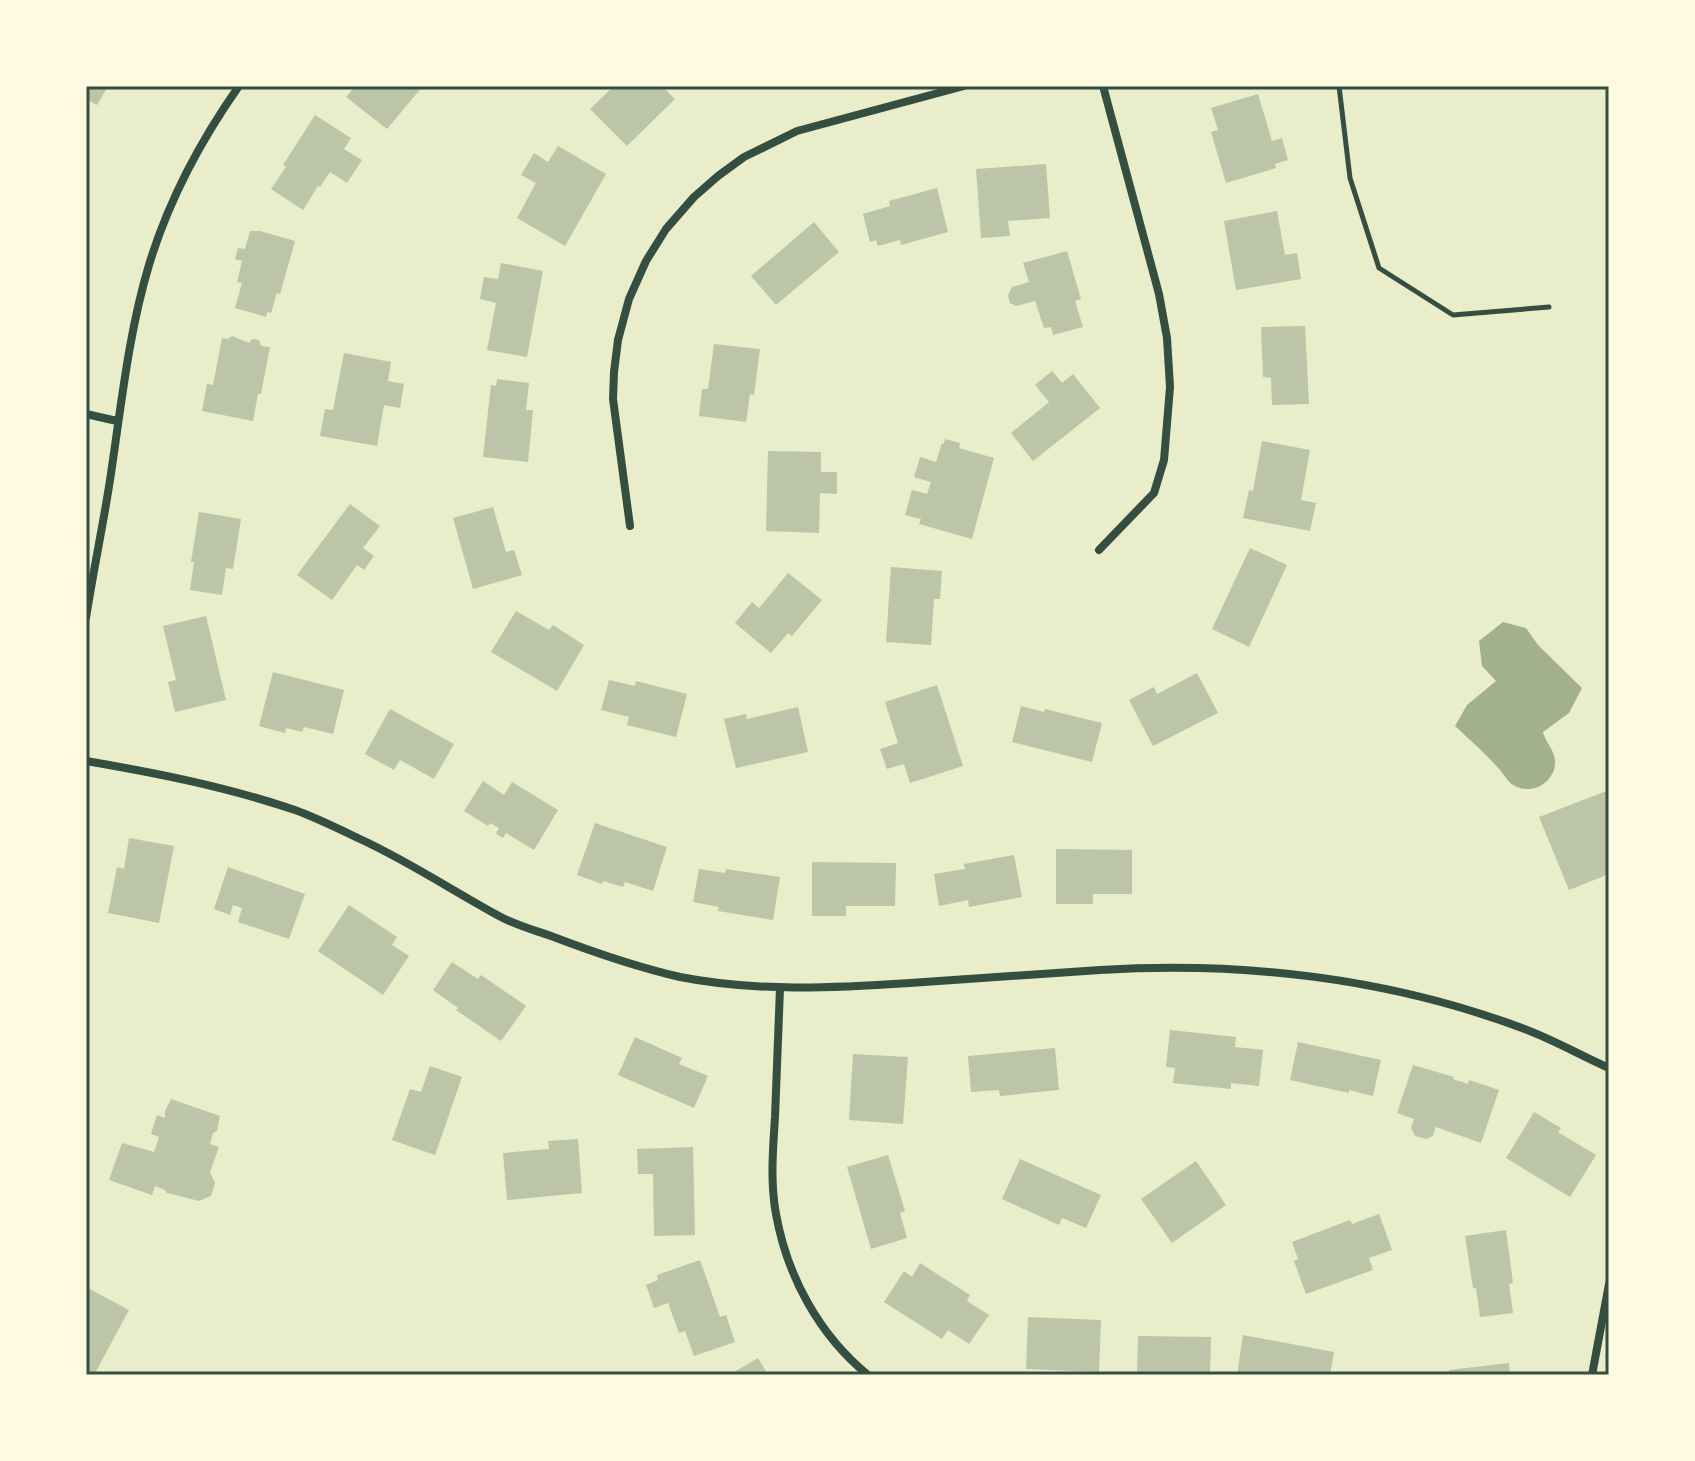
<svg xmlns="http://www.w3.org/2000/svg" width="1695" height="1461" font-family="'PT Sans Narrow',sans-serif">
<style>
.water{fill:#a3b18a}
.building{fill:#bcc5a7}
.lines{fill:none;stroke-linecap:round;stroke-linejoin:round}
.path{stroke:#344e41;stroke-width:5}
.minor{stroke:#344e41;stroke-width:8}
.neatline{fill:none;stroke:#344e41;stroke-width:3}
</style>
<rect width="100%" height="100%" fill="#e9edc9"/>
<path class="water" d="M1503,622L1526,628L1538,645L1582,688L1569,713L1543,732C1545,742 1554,749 1555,760C1556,769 1552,776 1546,782C1538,789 1527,791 1517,787C1509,784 1505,776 1500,770C1486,754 1470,740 1455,726L1467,705L1496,681L1482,666L1479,641Z"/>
<path class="building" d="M86,86H108L97,105L86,99Z
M355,86H423L387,129L346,97Z
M614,86H662L675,99L627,146L590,109Z
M1258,94L1272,141L1282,138L1288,160L1275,164L1276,168L1226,183L1211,132L1218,130L1211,108Z
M315,115L351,138L344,149L362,160L347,183L330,172L320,187L318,186L303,210L271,189L286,167L283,165Z
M558,146L606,174L565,246L517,218L536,183L521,175L534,153L548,162Z
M1046,164L1050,218L1008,221L1010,236L981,238L976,169Z
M937,188L948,232L901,245L900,240L878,246L876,240L870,242L863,214L890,206L889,201Z
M1277,211L1285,255L1297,253L1301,279L1236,290L1224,221Z
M814,222L839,252L776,305L751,276Z
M250,231H260L295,241L280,294L277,293L271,313L267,312L266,317L235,308L242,283L237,282L242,261L235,259L238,248L245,249Z
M1067,251L1081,299L1075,301L1083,327L1053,335L1051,327L1044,328L1035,301L1016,306L1010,303L1008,295L1012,287L1029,282L1023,263Z
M501,263L543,271L527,357L487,350L496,303L480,299L484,277L498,279Z
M1305,326L1309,404L1272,405L1271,378L1263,377L1261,327Z
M232,336L249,343L252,339L259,340L261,346L270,347L261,394H258L253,421L202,411L207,384L213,385L222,338L228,339Z
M714,344L760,349L754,395L750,394L746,422L699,416L702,389H708Z
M344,353L391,362L388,381L404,384L400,408L384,405L377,446L320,436L325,409L333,410Z
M1052,371L1062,383L1073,374L1100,408L1033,461L1011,433L1049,402L1035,385Z
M497,379L529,383L526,410H533L528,462L483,457L491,385L496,386Z
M945,439L960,443L959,448L994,458L972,539L919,524L921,519L905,515L912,490L927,494L931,482L914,477L920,457L936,462L942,443L944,444Z
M1262,441L1310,450L1301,500L1316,503L1310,531L1243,518L1249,490L1253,491Z
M768,451L821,452V472H837V494L820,493L819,533L766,531Z
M350,504L380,526L363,548L374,556L364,570L357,565L332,600L297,575Z
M493,507L506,552L514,550L522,575L473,589L453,518Z
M199,512L241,519L233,569L226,568L222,595L190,590L194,562H191Z
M1250,548L1287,565L1249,647L1212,629Z
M891,567L942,571L940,599H934L931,645L886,642Z
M788,573L822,600L792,636L788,633L771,653L735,623L752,602L759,608Z
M516,611L549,630L553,625L584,645L557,691L491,652Z
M206,616L226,700L175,712L168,682L176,680L163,626Z
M273,672L344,690L333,734L304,727L302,732L286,728L285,733L259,726Z
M1197,673L1218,713L1153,746L1129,700L1154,687L1157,694Z
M609,680L635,686L636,681L687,694L676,737L627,725L629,717L601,710Z
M937,685L963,766L910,783L904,764L887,769L880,749L898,743L885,702Z
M1021,706L1044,712L1045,709L1102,723L1092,762L1012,742Z
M798,707L808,752L736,768L724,719L746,714L747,719Z
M390,709L454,744L434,779L400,760L394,770L365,754Z
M483,781L504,795L512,782L558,810L534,850L506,833L503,838L496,834L499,828L490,823L488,826L464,811Z
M1609,790V874L1569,890L1539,817Z
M595,823L667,847L653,891L625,882L623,887L603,881L602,884L577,875Z
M129,838L174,846L159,923L108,913L117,867L124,869Z
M1056,849L1132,850V894H1093V904H1056Z
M1014,855L1022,897L969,907L968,900L939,906L934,874L965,869L964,864Z
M812,862L896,863L895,906H846V916H812Z
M228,867L305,894L289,939L238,922L242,908L233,905L230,915L214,909Z
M699,869L725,873L726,869L780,877L773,920L718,911L719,907L693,902Z
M349,905L397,937L392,945L409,956L383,995L318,951Z
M452,962L478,979L481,975L526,1006L501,1041L456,1010L458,1008L433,990Z
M1170,1030L1236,1037L1235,1047L1263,1050L1259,1086L1231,1083V1089L1173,1083L1175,1068L1166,1067Z
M635,1037L682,1058L679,1064L708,1076L694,1108L618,1075Z
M1298,1042L1381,1060L1373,1096L1349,1090V1093L1290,1080Z
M1055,1048L1059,1090L1000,1096L999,1090L971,1092L968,1056Z
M853,1054L908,1057L903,1124L849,1120Z
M1413,1065L1454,1077L1453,1079L1468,1084L1469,1080L1499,1090L1481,1143L1436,1127L1433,1136L1426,1139L1415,1136L1411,1128L1414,1119L1397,1113Z
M430,1066L462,1077L435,1155L392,1140L410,1089L421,1092Z
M171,1099L220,1116L217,1131L213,1133L210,1144L219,1147L210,1172L215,1183L211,1196L199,1201L167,1193L165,1190L155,1186L152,1195L109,1180L122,1143L154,1152L159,1137L151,1134L157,1115L165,1118V1111Z
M1534,1112L1561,1128L1558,1132L1596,1155L1570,1197L1506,1158Z
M578,1139L582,1193L507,1200L503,1153L549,1149L548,1141Z
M693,1147L695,1235L654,1236L653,1174H638L637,1149Z
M888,1155L905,1211L900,1213L907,1238L871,1249L847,1167Z
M1020,1159L1101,1195L1086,1228L1062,1218L1059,1225L1002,1199Z
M1196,1161L1226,1205L1172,1243L1141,1199Z
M1379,1214L1392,1250L1369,1258L1373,1270L1306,1294L1294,1261L1298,1259L1292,1242L1350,1220L1352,1224Z
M1506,1230L1513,1283L1509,1284L1513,1313L1480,1317L1476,1288H1473L1465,1236Z
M700,1260L720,1317L726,1315L735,1342L694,1356L685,1331L679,1333L668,1303L654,1308L646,1285L658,1280L657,1275Z
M920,1263L970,1295L967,1301L989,1315L969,1344L948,1330L942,1339L884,1302L904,1271L912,1277Z
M86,1287L129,1310L94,1375H86Z
M1028,1317L1101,1320L1099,1372L1026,1369Z
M1243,1335L1334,1352L1330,1375H1237Z
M1138,1336L1211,1337L1210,1375H1137Z
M758,1358L768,1375H729Z
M1509,1363L1510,1375H1449V1370Z"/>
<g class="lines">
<path class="path" d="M1339,86L1350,178L1379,268L1453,315L1549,307"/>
<path class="minor" d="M86,414L117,421
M630,526L613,399L614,372L618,340L629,299L646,261L666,229L694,197L718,176L744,157L797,131L964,86
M1099,550L1154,493L1164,460L1170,387L1167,338L1159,294L1103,86
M86,618C93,572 103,526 110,480C121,408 128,335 149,265C168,202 201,140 239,86
M86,761C157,773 227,787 295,810C317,818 339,829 360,839C408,861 453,891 499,916C515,925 534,930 551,936C593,952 636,967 680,977C756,992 833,988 910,983C973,979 1036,974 1100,970C1243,961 1388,978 1522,1028C1552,1039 1580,1055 1609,1068
M780,988C778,1031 777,1074 775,1117C773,1149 770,1182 776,1214C787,1276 819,1335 868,1375
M1592,1375L1609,1284"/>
</g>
<rect width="1695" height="1461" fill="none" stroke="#fefae0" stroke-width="176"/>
<rect x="88" y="88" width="1519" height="1285" class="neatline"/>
</svg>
